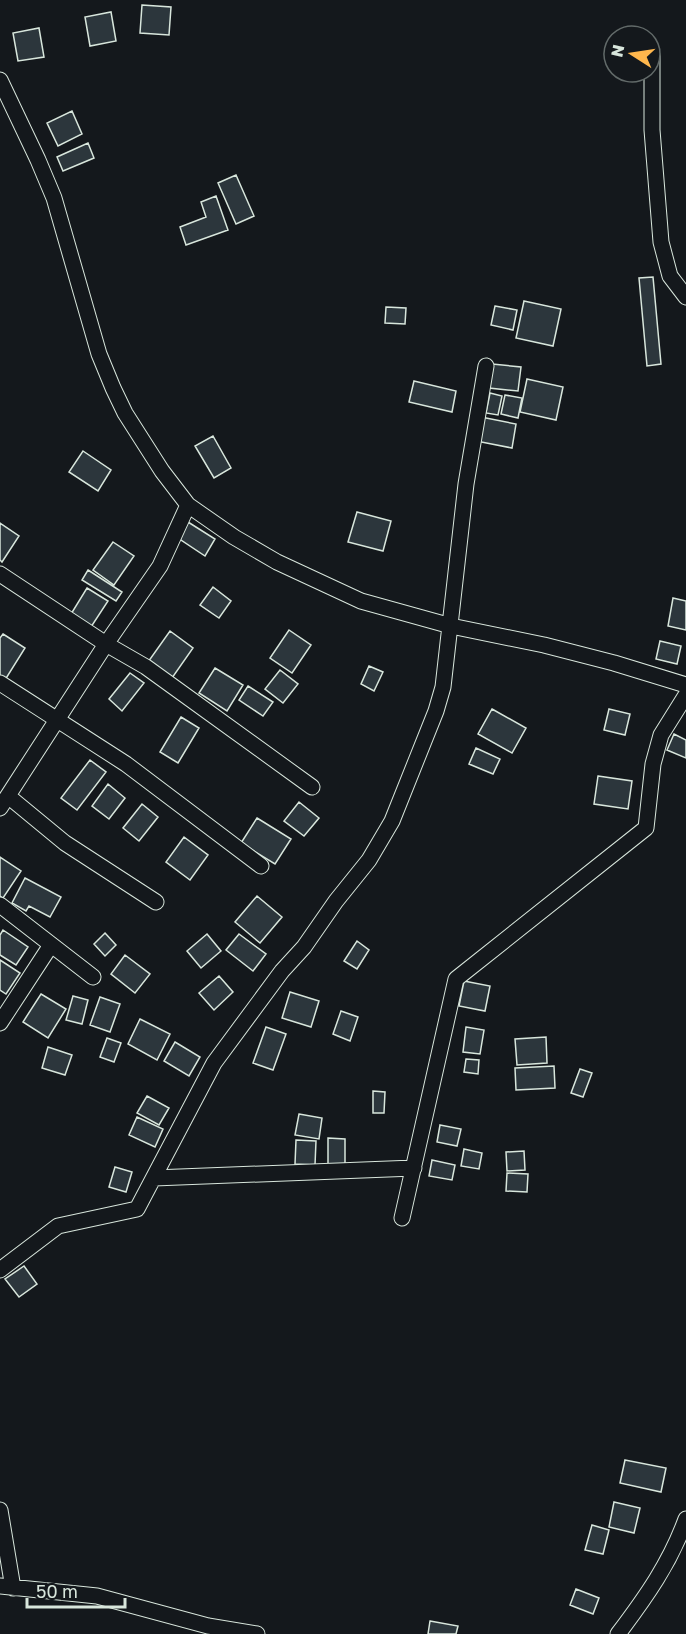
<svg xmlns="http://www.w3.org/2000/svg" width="686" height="1634" font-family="'Golos Text',sans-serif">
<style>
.building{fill:#2c363c;stroke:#d8e6dc;stroke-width:1.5}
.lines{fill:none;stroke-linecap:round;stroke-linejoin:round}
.minor-casing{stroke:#d8e6dc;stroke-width:17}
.minor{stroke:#14181c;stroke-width:15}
</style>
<rect width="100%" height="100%" fill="#14181c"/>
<path class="building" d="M142,5L171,7L169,35L140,33Z
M111,12L116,41L90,46L85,17Z
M39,28L44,57L18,61L13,33Z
M72,111L82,134L58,146L47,123Z
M88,143L94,158L63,171L57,157Z
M236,175L254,216L236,224L218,183Z
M216,196L228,230L186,245L180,227L206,217L201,202Z
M653,277L661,364L647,366L639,278Z
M524,301L561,309L553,346L516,338Z
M495,306L517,310L513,330L491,325Z
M386,307L406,308L405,324L385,323Z
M492,364L521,367L518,391L489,388Z
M527,379L563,387L556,420L520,412Z
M414,381L456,391L452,412L409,402Z
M490,393L502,396L498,415L486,413Z
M505,395L522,398L518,418L501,414Z
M481,417L516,424L512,448L476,441Z
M213,436L231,468L214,478L195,446Z
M83,451L111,470L98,491L69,472Z
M357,512L391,521L383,551L348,542Z
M188,522L215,539L205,556L178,538Z
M0,523L19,536L2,562L0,560Z
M113,542L134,556L114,585L93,570Z
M88,570L122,592L116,601L82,580Z
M213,587L231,601L219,618L200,605Z
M87,588L108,601L91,627L71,614Z
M673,598L686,601V630L668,626Z
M289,630L311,645L292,673L270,658Z
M170,631L193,648L172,678L148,662Z
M3,634L25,648L5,680L0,677V638Z
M660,641L681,646L677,664L656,659Z
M369,666L383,672L374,691L361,684Z
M215,668L243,685L227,711L199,693Z
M280,670L298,684L283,703L265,689Z
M130,673L144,683L122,711L109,699Z
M248,686L273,702L263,716L239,700Z
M492,709L526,728L512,753L478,734Z
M609,709L630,714L625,735L604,730Z
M181,717L199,728L178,763L160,752Z
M674,734L686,740V758L667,750Z
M476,748L500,759L493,774L469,764Z
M90,760L106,772L77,810L61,798Z
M598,776L632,781L628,809L594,804Z
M108,784L125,798L109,819L92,806Z
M299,802L319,818L304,836L284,821Z
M142,804L158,817L139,841L123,828Z
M257,818L291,839L275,864L241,843Z
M184,837L208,855L190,880L166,862Z
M0,857L21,871L3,898L0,896Z
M25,878L61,897L50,917L29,906L26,911L12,903Z
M257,896L282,917L260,943L235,922Z
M3,930L28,947L16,965L0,955V935Z
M105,933L116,945L105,956L94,944Z
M207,934L221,951L201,968L187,951Z
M239,934L266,954L253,971L226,950Z
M357,941L369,950L357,969L344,961Z
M125,955L150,974L135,993L111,974Z
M0,960L20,973L6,994L0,990Z
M219,976L233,992L214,1010L199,993Z
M464,981L490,986L485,1011L459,1006Z
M290,992L319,1001L311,1027L282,1018Z
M41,994L66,1009L48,1038L23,1022Z
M73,996L88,1000L82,1024L66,1020Z
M100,997L120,1004L110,1032L90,1025Z
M341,1011L358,1017L350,1041L333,1034Z
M140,1019L170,1034L157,1060L128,1044Z
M266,1027L286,1034L273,1070L253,1063Z
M466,1027L484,1030L480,1054L463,1052Z
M546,1037L547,1063L517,1065L515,1039Z
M107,1038L121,1043L114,1062L100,1057Z
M175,1042L200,1057L189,1076L164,1061Z
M48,1047L72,1055L65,1075L42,1068Z
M466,1059L479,1060L478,1074L464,1072Z
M554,1066L555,1088L516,1090L515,1068Z
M580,1069L592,1073L583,1097L571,1093Z
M373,1091L385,1092L384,1113H373Z
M147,1096L169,1108L159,1125L137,1113Z
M299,1114L322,1118L319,1139L295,1135Z
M137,1117L163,1129L155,1147L129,1135Z
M440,1125L461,1129L457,1146L437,1142Z
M328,1138L345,1139V1165H328Z
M296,1140L316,1141L315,1165L295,1164Z
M464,1149L482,1153L479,1169L461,1166Z
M524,1151L525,1170L507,1171L506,1152Z
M432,1160L455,1165L452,1180L429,1176Z
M115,1167L132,1172L126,1192L109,1187Z
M507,1173L528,1174L527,1192L506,1191Z
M24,1266L37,1284L19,1297L5,1279Z
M625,1460L666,1468L661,1492L620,1483Z
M614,1502L640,1508L634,1533L609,1527Z
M592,1525L609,1530L603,1554L585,1550Z
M576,1589L599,1598L593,1614L570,1605Z
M430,1621L458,1626L456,1634H428Z"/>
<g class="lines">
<g class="minor-casing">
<path id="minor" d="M652,56V130L661,242L670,276L686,297
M0,80L38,160L54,198L99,354L113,388L125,413L162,471L188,505L234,537L277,562L361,601L451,626L544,645L614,663L686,685
M0,574L106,644L146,667L312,787
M0,683L126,764L261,866
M8,796L65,843L156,902
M0,808L106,644L160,566L188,505
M0,905L93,977
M0,1023L51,945
M154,1178L414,1168
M402,1218L456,979L646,828L653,764L661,735L686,695
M0,1270L58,1226L137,1209L214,1063L282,971L304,947L336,901L369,860L392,821L436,711L443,687L466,484L486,366
M0,1510L13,1588
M0,1586L97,1596L208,1626L257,1634
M618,1634C646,1597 670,1563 686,1519"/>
</g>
<use href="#minor" class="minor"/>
</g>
<g transform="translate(632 54) rotate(282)"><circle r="28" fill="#14181c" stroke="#626a69" stroke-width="1.5"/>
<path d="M0-4.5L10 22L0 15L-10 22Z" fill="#ffb74d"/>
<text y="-9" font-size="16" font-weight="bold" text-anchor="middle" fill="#d8e6dc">N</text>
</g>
<path d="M27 1598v9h98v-9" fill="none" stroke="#d8e6dc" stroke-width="3"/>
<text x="36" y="1598" font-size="18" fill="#d8e6dc" stroke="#14181c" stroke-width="4.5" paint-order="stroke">50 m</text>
</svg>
